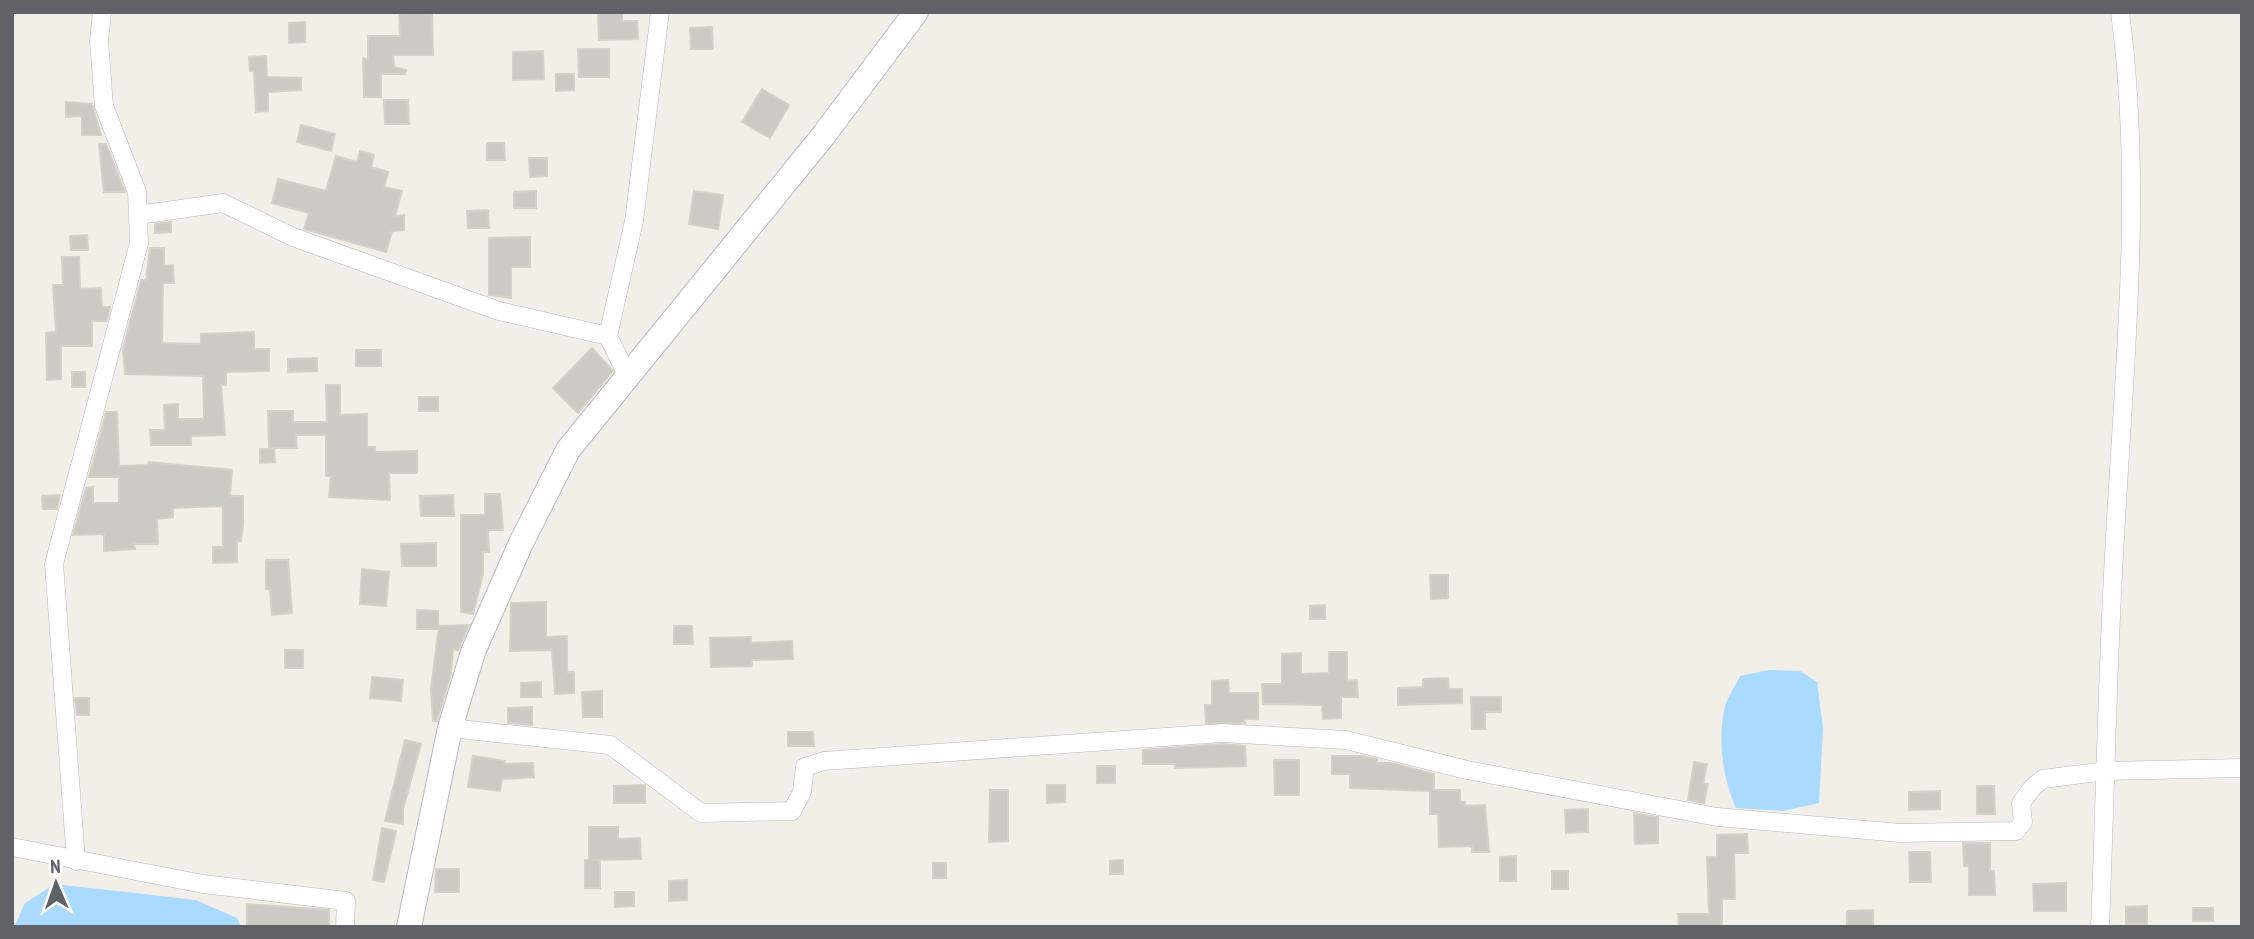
<svg xmlns="http://www.w3.org/2000/svg" width="2254" height="939" font-family="'PT Sans Narrow',sans-serif">
<style>
.water{fill:#aadaff}
.building{fill:#cccac5;stroke:#d6d1c6;stroke-width:2}
.lines{fill:none;stroke-linecap:round;stroke-linejoin:round}
.minor-casing{stroke:#b5b8bc;stroke-width:19}
.secondary-casing{stroke:#b6babf;stroke-width:26}
.minor{stroke:#fff;stroke-width:18}
.secondary{stroke:#fff;stroke-width:24}
</style>
<rect width="100%" height="100%" fill="#f1efe8"/>
<path class="water" d="M1769,670L1800,671L1817,682L1823,728L1819,803L1783,811L1736,808C1723,779 1718,743 1724,711C1726,699 1735,687 1740,676Z
M55,884L196,900L237,918L241,927H14L25,903Z"/>
<path class="building" d="M432,12L433,55H393L394,67L406,70L405,74H381V97H364L363,58L368,60V36H400L399,13Z
M598,12H622V21H637L638,39L599,40Z
M305,22V42L289,43V23Z
M712,27L713,49H691L690,28Z
M578,49H609V77H579Z
M543,51L544,79L513,80V52Z
M266,56L267,77L301,78V90L268,92V111L256,112L254,71H250L249,57Z
M556,74H574V90L556,91Z
M762,89L789,105L770,138L742,122Z
M384,100H408L409,124H385Z
M66,102L92,104L101,135H82V116L66,117Z
M301,125L335,134L331,151L297,142Z
M487,143H504L505,160H487Z
M99,144H106L125,192H104Z
M360,151L374,155L371,167L388,172L384,187L402,191L395,216L404,215V230L392,231L386,252L304,229L309,213L272,203L278,179L326,191L336,156L357,162Z
M529,158H547V176L530,177Z
M536,191V208H514V192Z
M694,191L723,195L718,229L689,224Z
M488,210L489,228H468L467,211Z
M171,222V232L155,233V224Z
M87,235L88,250H71L70,236Z
M530,237V267H511V298L489,295V238Z
M150,248H164V266L173,265L174,283H163L162,343L201,344V334L254,332V349H269V371L226,372V385H221L225,435L191,436V445H151L150,430H165L164,405L178,404V419H204L203,376L125,374L123,349L141,280H146Z
M62,257H79L80,289L101,288L102,307H110L107,321H92V346H61V379L47,380L46,333L56,332L53,285H63Z
M592,348L613,371L578,413L553,388Z
M356,350H381V366H356Z
M317,358V371L288,372V359Z
M72,372H85V387H72Z
M326,385H340V415L367,414V447H375V452L417,451V473H389L390,500L329,497L331,476H326V435H296L297,448H269L268,411H293V422H327Z
M419,397H438V411H419Z
M106,412H117L119,466L148,465L149,462L232,470L230,496H243V524L241,541H237V562L213,563V547H223V506L173,508V517L157,519L158,544H134L135,549L104,551V534L73,535L86,488L93,487V503H119V477H89Z
M260,449H274L275,462L260,463Z
M485,494H500L503,530H488L489,552H483V574L473,614L461,612V515H485Z
M60,495L57,509H43L42,496Z
M453,495L454,516H421L420,496Z
M436,543V566H402L401,544Z
M266,560H288L292,613L272,615L270,589H266Z
M362,569L389,572L386,606L360,604Z
M1430,575H1448V598L1431,599Z
M546,602V637L567,636V672H574V693L555,694L552,650L510,651L511,603Z
M1325,605V619H1310V606Z
M417,610L438,611V629H417Z
M469,625L458,650L453,649L451,673L437,721H433L431,689L439,626Z
M674,626H692L693,644H674Z
M751,637V643L792,641L793,659L752,660V666L711,667L710,638Z
M285,650H303V668H285Z
M1329,652H1347V681L1357,680L1358,697H1341V718L1323,719L1322,705L1263,704L1262,684H1282V654L1301,653V674L1329,673Z
M372,677L403,680L401,701L370,698Z
M1448,678L1449,689H1462V703L1398,705V688L1423,687V679Z
M1228,680L1229,693H1258V719H1244L1245,723H1206L1205,705H1212V681Z
M541,682V697H521V683Z
M602,691V717H583L582,692Z
M1471,697H1501V712H1485V729H1472Z
M75,698H89V715H77Z
M532,707V725L508,723V708Z
M788,732H813L814,746H788Z
M405,740L421,744L403,809V824L385,821Z
M1222,744L1245,746L1246,766L1175,768V764H1143V750Z
M473,756L505,761L504,764L533,763L534,777L502,779L500,791L468,787Z
M1332,756H1363L1377,759V763H1392L1434,774V790H1460V802H1465V806L1485,805L1489,852H1472V846L1439,847L1438,814H1430V791L1350,788V774H1332Z
M1274,760H1299V795H1275Z
M1694,762L1707,764L1703,783L1708,784L1704,803L1688,800Z
M1097,766H1115V783H1097Z
M645,785V803H614V786Z
M1047,785H1065V802L1047,803Z
M1977,786H1994L1995,814H1977Z
M990,790H1008V841L989,842Z
M1940,791V809L1909,810V792Z
M1588,809V832L1566,833L1565,810Z
M1634,813L1658,817V843L1635,844Z
M589,827H618V839L640,838L641,859L589,860Z
M382,828L396,831L384,882L373,880Z
M1747,834L1748,853H1734L1735,899H1722V927H1679L1678,914H1709L1707,857H1717V835Z
M1963,843H1990V871H1994L1995,895H1969V866H1964Z
M1909,852H1930L1931,882H1910Z
M1516,856V881H1500V857Z
M585,860H600V888H585Z
M1123,860V874H1110V861Z
M933,863H946V878H933Z
M436,869H459V892H435Z
M1552,871H1568V889H1552Z
M687,880V900L669,901V881Z
M2066,883V911H2034L2033,884Z
M615,892H634V906L615,907Z
M247,904L329,910V927H247Z
M2147,906V924H2126V907Z
M2193,908H2213V921H2193Z
M1873,910V927H1847V911Z"/>
<g class="lines">
<g class="minor-casing">
<path id="minor" d="M138,215L223,203L293,237L499,311L608,336
M628,377L608,336L634,221L660,12
M450,728L610,745L701,813L792,811L802,792L805,767L824,761L1222,733L1346,740L1467,770L1717,817L1900,833L2016,831L2023,822L2021,803L2033,787L2043,779L2106,771L2242,768
M12,847L203,884L346,901L345,927
M76,861L54,564L139,243L137,192L104,106L99,41L102,12
M2100,927C2105,803 2107,680 2114,556C2123,375 2144,193 2120,12"/>
</g>
<g class="secondary-casing">
<path id="secondary" d="M409,927L450,728L473,652L521,543L568,450L823,136L916,12"/>
</g>
<use href="#minor" class="minor"/>
<use href="#secondary" class="secondary"/>
</g>
<rect width="2254" height="939" fill="none" stroke="#5f6368" stroke-width="28"/>
<g transform="translate(56 883) rotate(358)" stroke="#ffffff" stroke-width="5" paint-order="stroke">
<path d="M0-5L12 26L0 18L-12 26Z" fill="#5f6368"/>
<text y="-10" font-size="19" font-weight="bold" text-anchor="middle" fill="#5f6368">N</text>
</g>
</svg>
